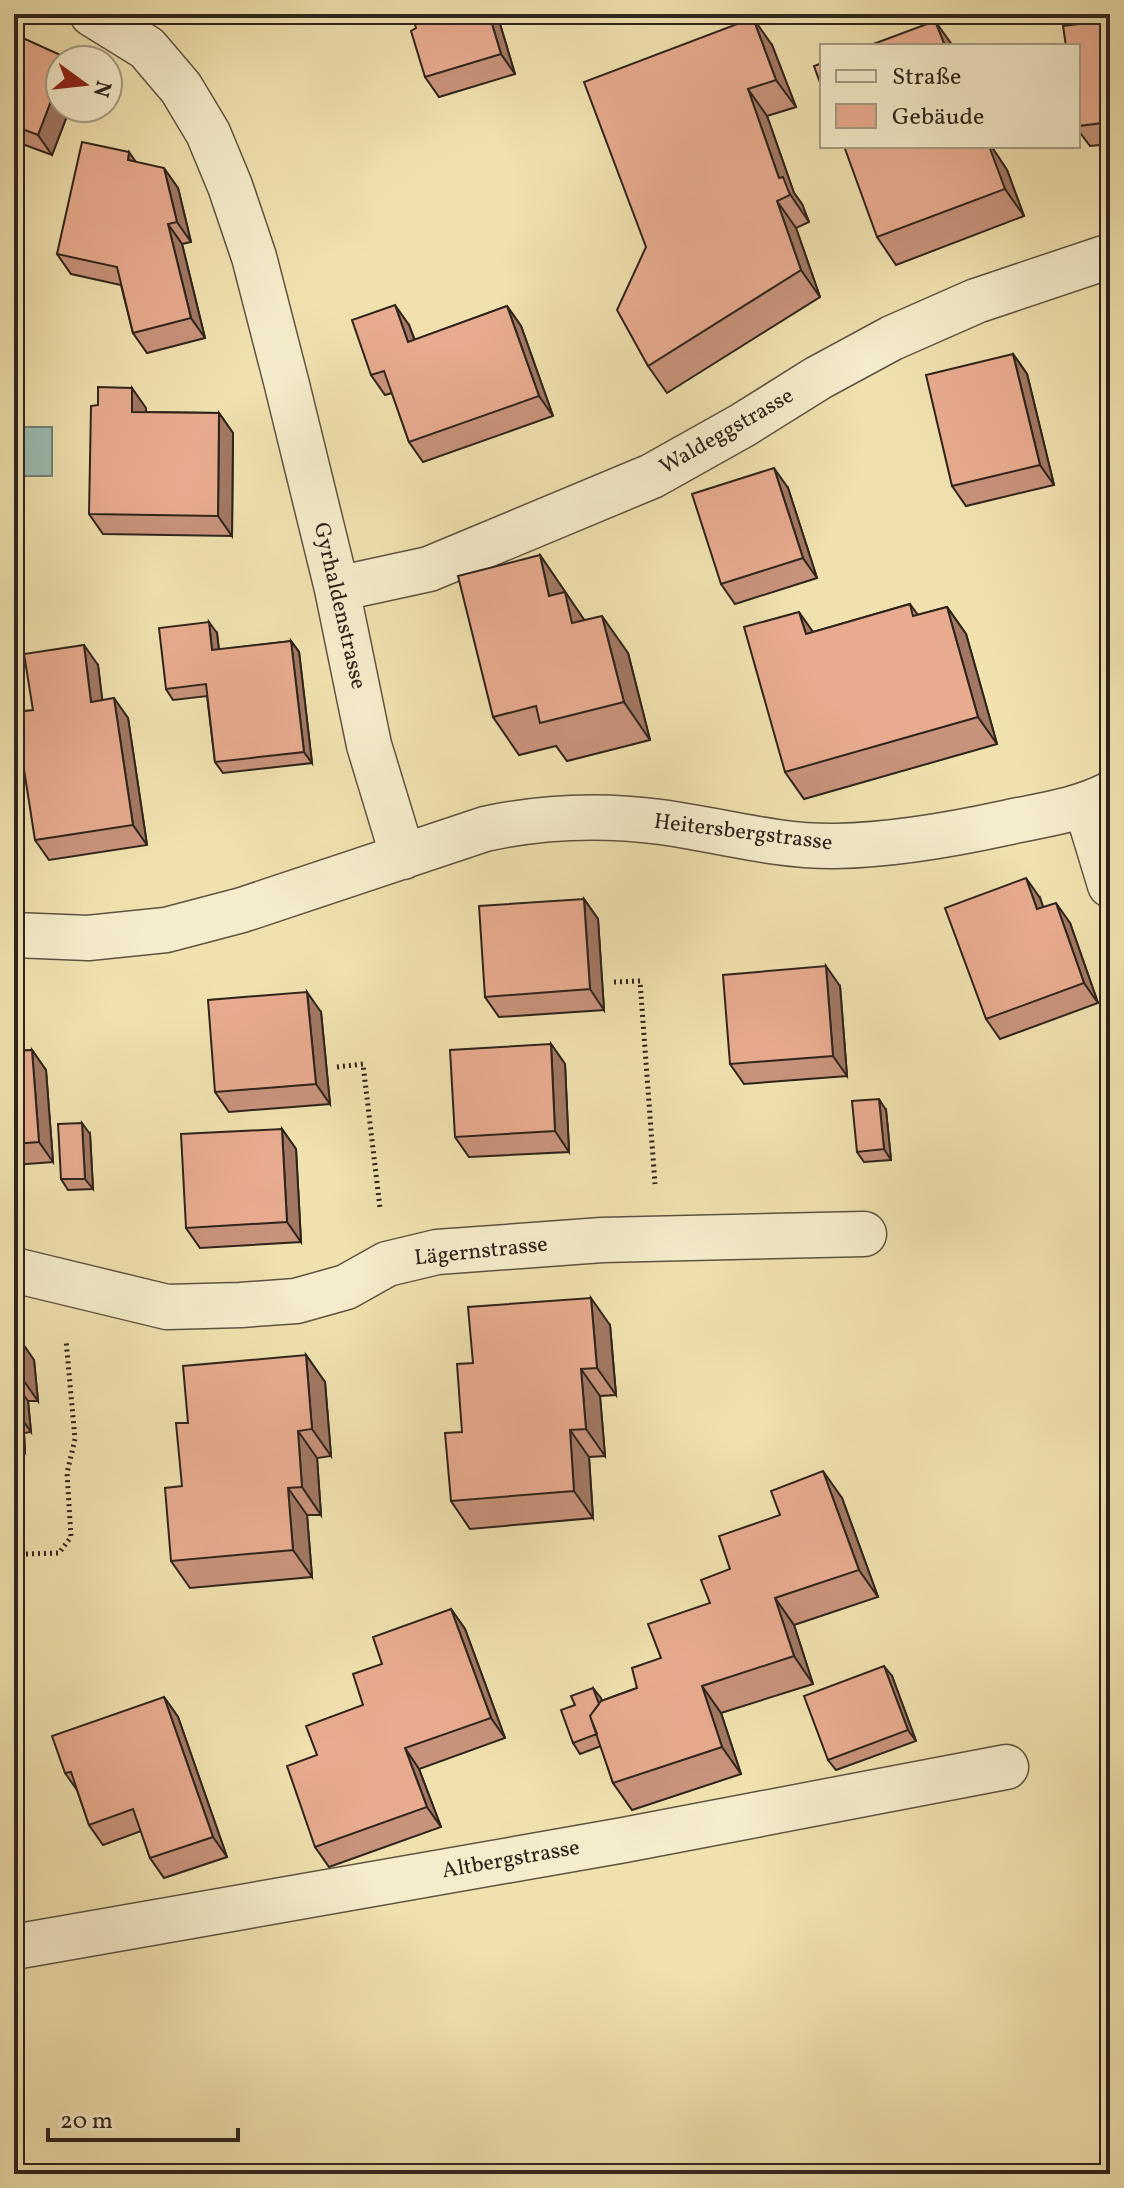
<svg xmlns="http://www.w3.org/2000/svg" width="1124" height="2188" font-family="Vollkorn,serif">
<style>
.water{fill:#9bbcb2;stroke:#707f76;stroke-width:2}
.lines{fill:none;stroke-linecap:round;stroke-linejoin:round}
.minor-casing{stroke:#5f5341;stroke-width:47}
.path{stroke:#2f241c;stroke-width:5;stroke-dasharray:2 4;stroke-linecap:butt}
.minor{stroke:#f5eccb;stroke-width:44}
.wall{fill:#c8937b;stroke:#2f241c;stroke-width:2}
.shaded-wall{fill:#a27864;stroke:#2f241c;stroke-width:2}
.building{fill:#e8ab8f;stroke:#2f241c;stroke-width:2}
.labels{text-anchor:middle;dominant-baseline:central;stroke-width:6;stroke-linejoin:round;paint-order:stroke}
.street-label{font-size:22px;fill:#2f241c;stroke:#f5eccb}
</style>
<rect width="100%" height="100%" fill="#f0e1af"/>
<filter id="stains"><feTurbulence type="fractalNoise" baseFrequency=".0025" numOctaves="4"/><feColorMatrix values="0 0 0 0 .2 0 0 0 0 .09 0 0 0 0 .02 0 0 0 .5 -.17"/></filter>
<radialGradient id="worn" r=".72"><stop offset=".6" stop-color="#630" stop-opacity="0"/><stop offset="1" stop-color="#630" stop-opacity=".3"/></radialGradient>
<path class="water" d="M14,427H52V476H14Z"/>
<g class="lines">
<g class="minor-casing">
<path id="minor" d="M92,14L147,48L181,88L208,133L230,186L254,257L286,381L337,589L369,745L403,857
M337,589L429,569L652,476L743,425L818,378L892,338L976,301L1110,256
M1086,806L1110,885
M14,935L88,938L166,930L242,910L485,829C544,816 600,814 661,822C719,830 777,847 836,846C893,845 950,835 1005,823C1041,815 1077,811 1110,794
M14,1270L167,1307L241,1305L296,1301L346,1287L387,1264L437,1252L602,1240L864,1234
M14,1947L624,1840L1006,1767"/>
</g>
<path class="path" d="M614,982L640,981L655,1184
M337,1067L363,1064L380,1208
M26,1554L59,1553L71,1537L67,1473L75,1439L66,1340"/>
<use href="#minor" class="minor"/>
</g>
<path class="wall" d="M497,14L515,74L439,97L425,77Z
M1110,20V144L1090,146L1078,130V46Z
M14,34L60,108H70L52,155L14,141Z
M772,45L796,107L767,116L794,193L802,204L809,222L796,228L820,297L667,393L648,366L646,247Z
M991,146L1007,170L1024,216L896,265L877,237Z
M136,162L178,188L191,242L182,244L205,338L147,353L133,333L121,285L71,274L57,254Z
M507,306L521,326L553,416L423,462L409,442L392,393L385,395L371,375L409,325L415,340Z
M1013,354L1027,374L1054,485L966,506L952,486Z
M146,408V412L219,413L233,433L232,536L103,534L89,514Z
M788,488L817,578L735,604L721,584Z
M540,555L584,620L628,653L650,740L567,761L556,746L519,755L493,717Z
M910,604L918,615L947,607L966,634L997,744L804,799L785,772L813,632Z
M217,633L219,650L291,641L299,652L312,763L223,773L215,762L207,696L173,700L166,689Z
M98,665L102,700L128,718L147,845L49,860L35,840L33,710Z
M1040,898L1043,907L1070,923L1098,1003L1000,1039L986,1019Z
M584,899L598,919L604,1010L499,1017L485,997Z
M840,986L847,1076L744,1084L730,1064Z
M321,1012L330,1104L229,1112L215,1092Z
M551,1044L565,1064L569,1152L469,1157L455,1137Z
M32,1050L46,1070L53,1162L14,1165V1051Z
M886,1110L891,1160L864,1162L857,1152Z
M282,1129L296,1149L301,1242L200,1248L186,1228Z
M90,1134L93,1189L68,1190L61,1179Z
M610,1325L616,1395L600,1396L605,1456L589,1457L593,1518L470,1529L451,1501L473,1363Z
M14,1333L34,1360L38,1401H28L31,1432L24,1433L25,1452L19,1453L22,1489H14L16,1503L14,1504Z
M306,1355L325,1382L331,1456L317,1458L321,1515H307L312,1577L190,1588L171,1561L182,1486Z
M842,1498L878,1597L794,1625L813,1684L721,1713L741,1774L632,1810L613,1783L601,1746L580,1754L573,1743L593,1688L601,1701L637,1688L661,1658L710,1603L730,1569Z
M451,1609L465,1629L505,1738L419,1769L441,1827L329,1867L315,1847L317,1755L363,1705L382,1664Z
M892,1676L916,1741L836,1770L828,1760Z
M164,1697L178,1717L227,1857L164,1878L150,1858L141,1831L103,1845L89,1825L77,1790L65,1773Z"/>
<path class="shaded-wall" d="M489,14H497L515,74L501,54Z
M753,18L772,45L796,107L776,80Z
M935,21L953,46H945Z
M60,77V108H70L52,155L38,135Z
M748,89L767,116L794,193L802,204L809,222L779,178Z
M982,146H991L1007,170L1024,216L1005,189Z
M129,152L143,172L128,160Z
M164,168L178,188L191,242L177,222Z
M777,201L796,228L820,297L801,270Z
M168,224L182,244L205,338L191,318Z
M395,305L409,325L422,362L408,342Z
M507,306L521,326L553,416L539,396Z
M1013,354L1027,374L1054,485L1040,465Z
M132,388L146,408V432L132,412Z
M219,413L233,433L232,536L218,516Z
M774,468L788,488L817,578L803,558Z
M540,555L566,593L591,630L574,626L549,596Z
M947,607L966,634L997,744L978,717Z
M799,612L818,639L806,634Z
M602,616L628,653L650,740L624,702Z
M209,622L217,633L220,661L212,650Z
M291,641L299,652L312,763L304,752Z
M84,645L98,665L105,722L91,702Z
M114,698L128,718L147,845L133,825Z
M1026,878L1040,898L1051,929L1037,909Z
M584,899L598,919L604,1010L590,989Z
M1056,903L1070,923L1098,1003L1084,983Z
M826,966L840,986L847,1076L833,1056Z
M307,992L321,1012L330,1104L316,1084Z
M551,1044L565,1064L569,1152L555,1131Z
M32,1050L46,1070L53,1162L39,1142Z
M879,1099L886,1110L891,1160L884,1149Z
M82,1123L90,1134L93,1189L85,1179Z
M282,1129L296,1149L301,1242L287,1222Z
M591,1298L610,1325L616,1395L597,1368Z
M15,1332L34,1360L38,1401L19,1374Z
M306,1355L325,1382L331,1456L312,1429Z
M581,1369L600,1396L605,1456L586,1429Z
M14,1381L28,1401L31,1432L14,1408Z
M14,1418L24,1433L25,1452L14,1435Z
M570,1430L589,1457L593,1518L574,1491Z
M298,1431L317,1458L321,1515L302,1487Z
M14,1446L19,1453L22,1489L14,1477Z
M823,1471L842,1498L878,1597L859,1570Z
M288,1488L307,1515L312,1577L293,1550Z
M775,1598L794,1625L813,1684L794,1656Z
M451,1609L465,1629L505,1738L491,1718Z
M884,1666L892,1676L916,1741L908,1730Z
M702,1686L721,1713L741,1774L722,1747Z
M593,1688L601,1698L609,1721L601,1711Z
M164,1697L178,1717L227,1857L213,1837Z
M405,1748L419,1769L441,1827L427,1807Z"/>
<path class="building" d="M412,14H489L501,54L425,77L411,31L416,28Z
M753,18L776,80L748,89L779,178L783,177L790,195L777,201L801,270L648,366L617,310L646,247L584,82Z
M1110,20V122L1078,126V46H1066L1063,26Z
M935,21L945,46H868Z
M14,34L67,58L66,60H60V77L38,135L14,126Z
M822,63V88L814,66Z
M82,142L129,152L128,160L164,168L177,222L168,224L191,318L133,333L117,267L57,254Z
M844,146H989L1005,189L877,237Z
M395,305L408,342L507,306L539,396L409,442L384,371L371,375L352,320Z
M1013,354L1040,465L952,486L926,375Z
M98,387L132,388V412L219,413L218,516L89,514L91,406L98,405Z
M774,468L803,558L721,584L692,494Z
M540,555L549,596L565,592L572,623L602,616L624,702L540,723L536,706L493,717L458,576Z
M910,604L913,616L947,607L978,717L785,772L744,627L799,612L806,634Z
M209,622L212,650L291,641L304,752L215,762L206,684L166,689L159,628Z
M84,645L91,702L114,698L133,825L35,840L15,712L33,710L24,654Z
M1026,878L1037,909L1056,903L1084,983L986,1019L945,908Z
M584,899L590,989L485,997L479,906Z
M826,966L833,1056L730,1064L723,975Z
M307,992L316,1084L215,1092L208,1000Z
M551,1044L555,1131L455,1137L450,1050Z
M32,1050L39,1142L14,1144V1051Z
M879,1099L884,1149L857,1152L852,1101Z
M82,1123L85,1179H61L58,1124Z
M282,1129L287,1222L186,1228L181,1134Z
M591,1298L597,1368L581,1369L586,1429L570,1430L574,1491L451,1501L445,1433L462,1432L457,1364L473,1363L468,1307Z
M15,1332L19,1374H14Z
M306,1355L312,1429L298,1431L302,1487L288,1488L293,1550L171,1561L165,1488L182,1486L176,1423H188L183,1366Z
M823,1471L859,1570L775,1598L794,1656L702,1686L722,1747L613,1783L590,1716L601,1701L637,1688L632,1668L661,1658L648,1624L710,1603L701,1580L730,1569L719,1536L780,1515L771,1491Z
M451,1609L491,1718L405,1748L427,1807L315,1847L287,1766L317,1755L306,1726L363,1705L353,1674L382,1664L373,1637Z
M884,1666L908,1730L828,1760L804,1696Z
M593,1688L599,1704L590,1716L597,1734L573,1743L561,1710L575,1705L571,1696Z
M164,1697L213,1837L150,1858L133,1809L89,1825L71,1772L65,1773L52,1736Z"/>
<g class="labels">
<g class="street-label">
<text transform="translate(727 432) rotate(-30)">Waldeggstrasse</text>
<text transform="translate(339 606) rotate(77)">Gyrhaldenstrasse</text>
<text transform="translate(743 833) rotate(7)">Heitersbergstrasse</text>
<text transform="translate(481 1252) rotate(-6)">Lägernstrasse</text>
<text transform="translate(511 1860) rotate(-10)">Altbergstrasse</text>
</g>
</g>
<rect width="1124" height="2188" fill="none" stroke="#f0e1af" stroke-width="48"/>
<rect x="16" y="16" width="1092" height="2156" fill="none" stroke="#2f241c" stroke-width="4"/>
<rect x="24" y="24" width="1076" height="2140" fill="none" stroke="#2f241c" stroke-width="2"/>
<rect x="820" y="44" width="260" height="104" fill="#f5eccb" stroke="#a69c85" stroke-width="2"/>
<rect x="836" y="70" width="40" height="12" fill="#f5eccb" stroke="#a69c85" stroke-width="2"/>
<text x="892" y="84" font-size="24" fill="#2f241c">Straße</text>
<rect x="836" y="104" width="40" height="24" fill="#e8ab8f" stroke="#a69c85" stroke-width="2"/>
<text x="892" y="124" font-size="24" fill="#2f241c">Gebäude</text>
<g transform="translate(84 84) rotate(105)"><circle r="38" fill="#f5eccb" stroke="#a69c85" stroke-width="2"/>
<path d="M0-6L14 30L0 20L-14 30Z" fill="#8f2418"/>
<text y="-12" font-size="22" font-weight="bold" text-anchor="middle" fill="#2f241c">N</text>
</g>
<path d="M48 2128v12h190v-12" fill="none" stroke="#2f241c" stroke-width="4"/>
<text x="60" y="2128" font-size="24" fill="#2f241c" stroke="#f5eccb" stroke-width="6" paint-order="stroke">20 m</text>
<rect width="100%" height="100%" filter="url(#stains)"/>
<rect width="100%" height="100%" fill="url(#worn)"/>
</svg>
